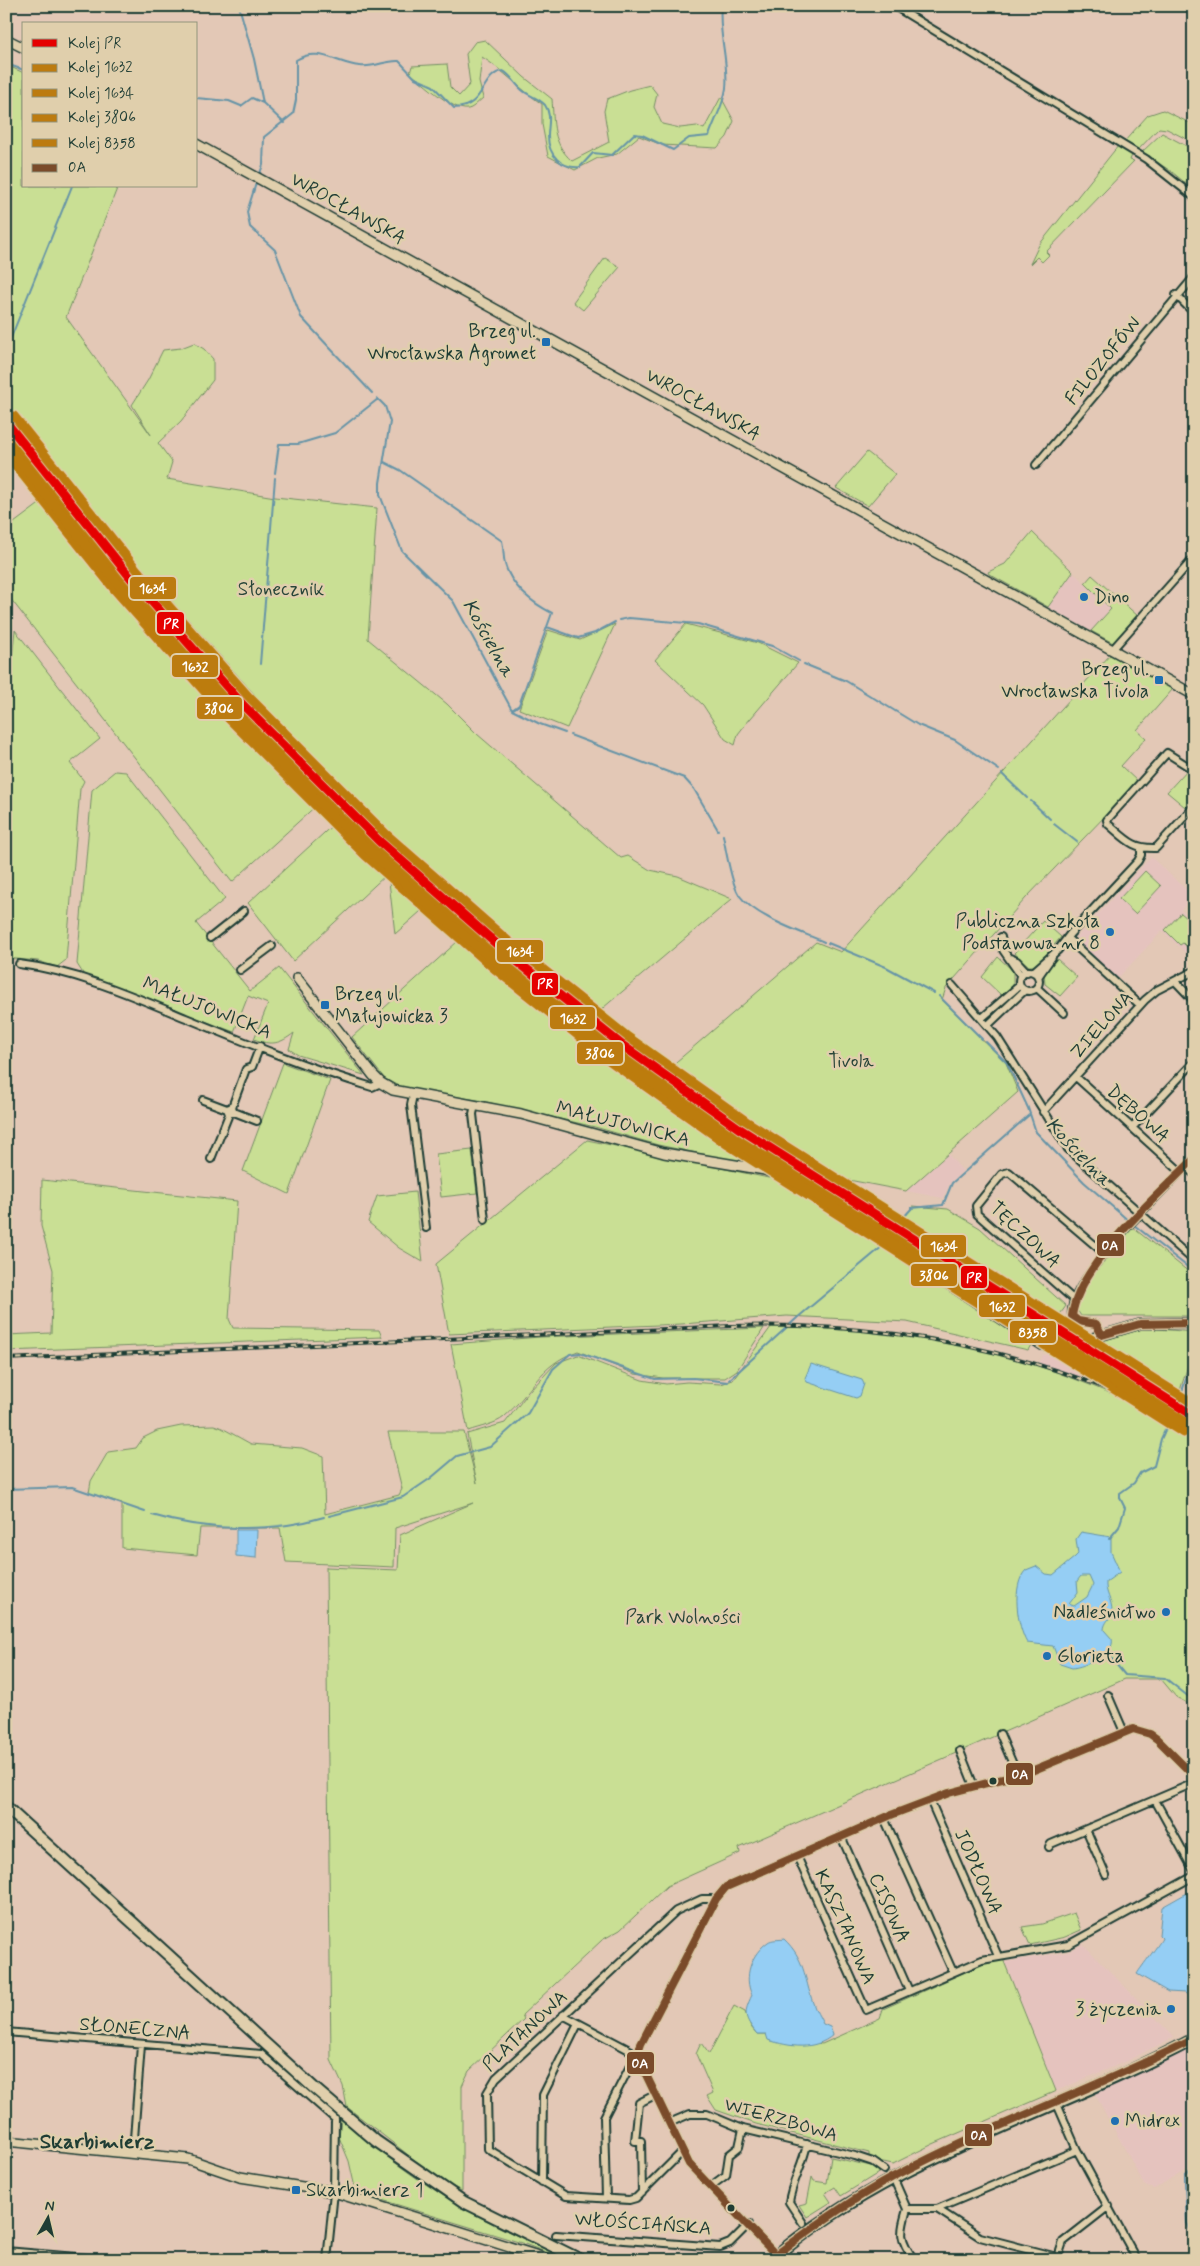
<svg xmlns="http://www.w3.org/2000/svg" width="1200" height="2266" font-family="Mynerve,sans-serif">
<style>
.built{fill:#e5c3be}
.green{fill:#c9df94;stroke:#748e64}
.water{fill:#95cef4;stroke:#6694a7;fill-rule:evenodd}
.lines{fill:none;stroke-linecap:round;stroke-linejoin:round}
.stream{stroke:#6694a7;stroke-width:2}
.street-casing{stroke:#1f3d34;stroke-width:10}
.secondary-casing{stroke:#1f3d34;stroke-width:12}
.primary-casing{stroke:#1f3d34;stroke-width:14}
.street{stroke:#e0cfac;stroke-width:6}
.secondary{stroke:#e0cfac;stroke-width:9}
.primary{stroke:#e0cfac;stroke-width:10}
.rail-casing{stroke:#1f3d34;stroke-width:4}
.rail{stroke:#e0cfac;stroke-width:2;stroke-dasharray:5.5;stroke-linecap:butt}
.bus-1-casing{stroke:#e0cfac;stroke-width:11}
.bus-1{stroke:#7a4b2a;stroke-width:8}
.rail-1-casing{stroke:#e0cfac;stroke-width:12}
.rail-2-casing{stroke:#e0cfac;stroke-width:12}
.rail-3-casing{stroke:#e0cfac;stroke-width:12}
.rail-4-casing{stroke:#e0cfac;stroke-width:12}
.rail-5-casing{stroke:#e0cfac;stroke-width:12}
.rail-1{stroke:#e50000;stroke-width:9}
.rail-2{stroke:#bc7b10;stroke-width:9}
.rail-3{stroke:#bc7b10;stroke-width:9}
.rail-4{stroke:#bc7b10;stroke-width:9}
.rail-5{stroke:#bc7b10;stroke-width:9}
.poi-dot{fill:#1f6fb2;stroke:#e0cfac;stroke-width:2}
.bus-dot{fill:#1f3d34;stroke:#e0cfac;stroke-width:2}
.labels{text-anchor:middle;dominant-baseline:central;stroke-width:5;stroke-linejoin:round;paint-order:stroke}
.street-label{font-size:19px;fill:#1f3d34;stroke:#e0cfac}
.poi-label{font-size:19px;fill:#1f3d34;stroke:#e0cfac;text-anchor:end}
.park-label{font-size:19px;fill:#284539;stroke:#e0cfac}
.water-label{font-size:20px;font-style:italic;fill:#25443e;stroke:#e0cfac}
.quarter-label{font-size:21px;font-weight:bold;fill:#1f3d34;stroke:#e0cfac}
.line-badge{stroke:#e0cfac;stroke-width:2}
.badge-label{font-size:14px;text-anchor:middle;font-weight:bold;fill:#fff}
</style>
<rect width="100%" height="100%" fill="#e3c8b6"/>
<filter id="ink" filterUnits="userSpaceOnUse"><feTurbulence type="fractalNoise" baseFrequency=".02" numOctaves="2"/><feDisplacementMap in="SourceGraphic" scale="10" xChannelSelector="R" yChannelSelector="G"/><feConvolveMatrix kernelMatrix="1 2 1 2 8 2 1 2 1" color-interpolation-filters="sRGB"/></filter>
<g filter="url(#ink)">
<path class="built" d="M1073,572L1112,609L1091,631L1048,607Z
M6,619L15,630L6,716Z
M1151,857L1193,896L1181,910L1194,922V960L1162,931L1117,979L1078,943L1076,938Z
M948,1154L963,1171L950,1183L943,1198L906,1191Z
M1092,1344L1194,1404V1443L1033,1372L1043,1355L1076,1351Z
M1083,1944L1174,2037L1129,2060L1056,2091L1005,1962L1068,1952Z
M1194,2044V2164L1154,2189L1145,2186L1095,2094Z"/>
<path class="green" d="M485,40L524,77L552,99C554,124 552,143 572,161L609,142L604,111L607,99L630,90L650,85L657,94L654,107L662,124L680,128L697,126L704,129L721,97L734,121L727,137L717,148L662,145L639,136L617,154L598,158L575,170L548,156L542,124V104C521,90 504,71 482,57L479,82L483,98C479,101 475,106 471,108C457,116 422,81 410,73L412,66L447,64L450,87L459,96L470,84L466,54L475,42Z
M6,65L24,73V186H118L66,317L151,435L132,405L148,380L163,350L181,348L194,343L204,349L213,359V380L181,421L158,443L172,462L167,479L275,497L377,508L368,639L447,704L477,734L621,858L628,856L650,870L678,876L732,899L597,1013L488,926L408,855L325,774L67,483L6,404Z
M1163,110L1194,125V143L1167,129L1159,128L1137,151L1123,143L1148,115Z
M1162,133L1194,150V190L1172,172L1142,152Z
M1118,146L1132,155L1130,160L1134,161L1046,252L1049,255L1042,262L1037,257L1030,264L1039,245Z
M605,258L620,267L583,310L573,302Z
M867,452L895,474L868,506L836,488Z
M50,496L90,548L192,668L319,803L232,882L6,593V529Z
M1032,532L1073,572L1048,607L989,574L988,572L1005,564Z
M1092,575L1139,617L1113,643L1091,631L1111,609L1085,583Z
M615,624L567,728L519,709L548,630L580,640Z
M686,624L758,643L798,663L745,725L738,734L735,745L725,739L703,705L655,660Z
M15,630L100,739L70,763L84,781L80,789L66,960L57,967L38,961L6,958V716Z
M1110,655L1173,689L1137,730L1146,738L1121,766L1138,782L1026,898L946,988L942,1000L1006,1063L1018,1092L906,1191L828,1176L669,1068L816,942L841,952Z
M1188,769L1194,773V798L1185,807L1167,792Z
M115,771L126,772L225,899L196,923L250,991L279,968L364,1075L298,1055L289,1049L294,1033C280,1044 271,1046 254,1039L268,1004L248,996L234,1032L84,975L77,964L92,790Z
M337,821L388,869L389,873L429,904L395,934L388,873L293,961L248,903Z
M1145,871L1161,886L1135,914L1119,899Z
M1181,913L1194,924V943L1189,949L1183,943L1180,945L1165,930Z
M1043,921L1061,937L1036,966H1029L1014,953Z
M468,932L694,1112L772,1161L775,1169L658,1145L595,1127L478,1100L403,1089L384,1078L352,1037Z
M998,957L1013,971V987L1001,995L982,977Z
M1057,959L1077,977L1060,996L1045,984L1044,973Z
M283,1063L330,1080L289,1194L243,1171Z
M587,1140L778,1180L1031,1345L1028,1350L907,1322L787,1316L682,1324L449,1334L436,1264Z
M472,1150L477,1193L441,1197L436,1154Z
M42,1180L237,1201L229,1319L233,1328L379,1330L382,1337L6,1351V1335L51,1333L53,1270L41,1226Z
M415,1192L423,1262L399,1248L368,1222L377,1196Z
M913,1206L948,1209L980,1228L1066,1306L1058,1317L905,1217Z
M1132,1227L1194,1276V1316H1081L1075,1307L1092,1272L1104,1255Z
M798,1326C849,1329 902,1331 953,1342C1036,1360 1118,1394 1194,1432V1707L1176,1697L1161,1679H1125L739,1848L740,1853L667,1886L620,1930L602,1940L522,2015L524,2019L469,2071L462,2086V2191L444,2183L347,2107L343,2086L331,2060L326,1567L398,1570L400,1535L473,1503L395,1528L394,1567L286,1562L280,1528H200L197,1555L122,1548V1503L89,1493L91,1481L108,1452L136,1448L143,1438L157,1431L181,1426L214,1425L222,1428L251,1444L302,1448L323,1456L325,1514L399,1495L402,1489L388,1432H464L477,1483L467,1434L505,1423L528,1393L556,1363L578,1355L642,1380L666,1384L687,1382L721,1384L733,1380L771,1327Z
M764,1328L737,1370L725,1378H663L635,1374L578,1351C538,1365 533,1392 504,1417C496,1424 479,1427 468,1431L451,1344L540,1337Z
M1146,1328L1194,1332C1194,1353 1185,1373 1179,1394L1095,1346L1098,1342Z
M1074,1913L1081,1930L1065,1937L1030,1945L1022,1927L1042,1924Z
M1003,1959L1056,2091L933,2144L893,2164L869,2159V2153L756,2124L716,2110L707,2096L713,2093L696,2054L701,2043L709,2054L734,2006L745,2012L751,2027L757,2034H766L822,2044L880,2018L883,2009L981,1965Z
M341,2119C412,2181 487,2228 576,2260H565L525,2244L356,2192L349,2161L339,2137Z
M831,2157L875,2167L880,2172L841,2196L835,2187L825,2193L831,2202L807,2217L799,2205L807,2203L812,2177L814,2181L827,2183Z
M1194,2169V2231L1190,2223L1187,2177Z"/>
<path class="water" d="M811,1364L862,1380L864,1384L860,1396L856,1398L807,1382L805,1378Z
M236,1530H257L256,1558L236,1556Z
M1081,1532L1111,1537V1552L1120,1572L1106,1582C1105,1593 1112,1600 1112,1611C1111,1619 1104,1622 1104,1630L1112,1639C1116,1654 1084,1667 1072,1668L1060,1664L1053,1646L1027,1643C1017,1626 1011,1585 1026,1570L1036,1566L1046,1574L1053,1575L1075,1557L1078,1554L1076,1539ZM1081,1576H1089L1093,1585L1087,1597L1074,1606L1069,1604L1078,1592L1077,1581Z
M1194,1889V1999L1185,1993L1168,1992L1137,1974C1141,1967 1161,1942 1162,1938L1159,1935L1162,1907Z
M784,1939C805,1959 804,1977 813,2003C815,2010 820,2017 823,2024L830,2027L833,2035C814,2051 790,2047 768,2040L766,2034H757C744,2017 743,2014 752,1995C743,1977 751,1954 768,1942C772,1939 779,1940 784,1939Z"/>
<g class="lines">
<path class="stream" d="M239,6L254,59L263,103
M6,64L24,70
M196,98L229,101L241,106L252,98L263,103L284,123
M259,176L263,165L264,137L293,114L296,100V60C319,46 337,64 360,66C374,68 386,60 399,61L415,78L433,86L454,108C485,108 481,74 503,71C511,75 515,84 522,90C529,96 539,98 545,105C552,115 548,125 548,136C548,155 562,169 580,167L593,153L612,155L634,134L642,135L673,150L689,138L709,136C714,121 724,104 726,88C729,61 718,34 721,6
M257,180L247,212L250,227L275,250L301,317L372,393
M6,350L72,186
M377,398L385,406L390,422L380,483V495L402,551L453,601L512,710L540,724L565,733
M384,462L400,470L502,541C504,549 503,556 505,564C511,586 532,603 552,613L519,705L512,710
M275,473L279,444H298L335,433L378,399
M619,620L629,618L698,624L772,646L799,661
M547,627L578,638L595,633L615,622
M260,664L275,478
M804,664L846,681L918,725L955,740L999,770
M570,735L684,778L694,789L718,830
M1002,774L1027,798
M1031,801L1050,819
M1054,824L1077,842
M723,835C726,851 731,883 739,895C755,917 799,931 824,942
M828,943L886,967L934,993
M939,996L982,1039
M986,1042L1007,1063L1028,1108L1036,1132L1084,1182L1130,1222
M902,1219L912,1208L943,1205L952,1183L1029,1115
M899,1225L901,1222
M1134,1225L1194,1272
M889,1239L893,1235
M729,1380L797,1318L883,1246
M1179,1401L1194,1354
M6,1489L72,1487L145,1512
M152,1515C205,1531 271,1533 324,1517
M329,1516L403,1497L431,1478L457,1456L490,1447L528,1413L553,1369L570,1354L580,1353L655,1379L693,1378L728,1382
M1109,1539L1119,1527L1125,1508L1120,1498V1493L1134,1483L1140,1473L1154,1466L1161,1439L1168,1424
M1106,1652L1125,1675L1165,1678L1194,1701
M1194,2166L1185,2175V2183L1187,2223L1194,2238
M1190,2260L1194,2255"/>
<g class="street-casing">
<path id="street" d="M894,6L1146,159L1194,197
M1176,295L1194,313
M1036,465L1194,277
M1112,650L1194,558
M1194,770L1167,753L1107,820L1108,824C1126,839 1132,849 1156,848L1194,806
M1001,937L1003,950L1021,976
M210,938L244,911
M1067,938L1140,1005
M1010,958L1017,961L1027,972
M19,964C76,971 133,996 186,1018C247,1043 308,1068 372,1087L381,1083
M240,970L272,946
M1019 981a10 10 0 1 1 20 0a10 10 0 1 1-20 0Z
M1033,972L1058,950L1070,934L1138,861L1141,855V849
M1038,977L1052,957
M1175,981L1194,1001
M952,985L997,1037L1068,1149L1194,1261
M1037,988L1064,1013
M982,1018L1020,985
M988,1025L1025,990
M1076,1077L1181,1172
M413,1095L411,1105L426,1228
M203,1100L227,1109
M475,1105L473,1114L485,1220
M232,1107L234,1112L229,1114L227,1109L232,1107L246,1069L252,1067L260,1046
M234,1112L257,1121
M1043,1112L1145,1000L1157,990L1194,971
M1132,1128L1194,1062
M211,1159L229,1114
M1186,1167L1194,1174
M1074,1300L977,1214L976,1206L1002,1174L1009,1172L1104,1253
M1102,1335L1096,1324L1078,1321L1072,1316C1065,1281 1168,1186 1194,1159
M1108,1695L1124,1732
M1000,1734L1018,1776
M960,1751L974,1786
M930,1800L998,1956
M1155,1800L1194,1871
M884,1818L953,1972
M1086,1829L1106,1875
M841,1836L909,1991
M1049,1847L1051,1844L1194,1783
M797,1856L866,2010L982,1960L1068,1945L1194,1876
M563,2015L637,2054
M6,2032L261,2054L335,2119L334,2192L327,2260
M1057,2104L1077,2150L1137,2260
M669,2123L690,2114H707L743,2129L855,2156L873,2162L884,2170
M133,2152L141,2045
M682,2152L636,2198L629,2200L566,2196L488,2149L487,2093L496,2078L676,1911L702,1899H716
M893,2177L907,2209H937L1077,2150
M542,2182L543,2095L578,2024
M711,2186L726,2175L729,2155L739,2147L743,2129
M642,2193L641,2141H635L639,2103L655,2095
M606,2198L604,2117L629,2068L637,2059
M907,2209C900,2234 899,2238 914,2260
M937,2209L980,2237L1057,2257
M803,2223L789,2202C792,2181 803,2165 807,2144
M556,2235L720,2247L730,2243L749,2224
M6,2251L111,2260
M776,2255L689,2164L637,2056L641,2044L716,1899L726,1887L891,1815L949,1793L1029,1772L1133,1729L1150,1734L1157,1739L1194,1776
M1057,2260L1063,2242L1109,2206"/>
</g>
<g class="secondary-casing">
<path id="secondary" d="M6,39L24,48
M196,144L1194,695
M297,978L373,1075L381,1083L393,1090L521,1114L664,1153L765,1170L782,1176L1042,1345L1062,1347L1140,1324L1194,1323
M6,2141L188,2159L240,2177L334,2192L551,2260"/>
</g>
<g class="primary-casing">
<path id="primary" d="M6,1807L314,2088L376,2141L464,2202L581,2260
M771,2260C894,2155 1054,2114 1194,2039"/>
</g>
<use href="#street" class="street"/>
<use href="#secondary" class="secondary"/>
<use href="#primary" class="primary"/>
<g class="rail-casing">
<path id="rail" d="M6,1359L731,1326C893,1321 1051,1352 1194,1430"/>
</g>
<use href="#rail" class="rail"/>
<g class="bus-1-casing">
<path id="bus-1" d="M1102,1335L1096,1324L1078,1321L1072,1316C1079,1263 1156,1197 1194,1159
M1102,1335L1140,1324L1194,1323
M776,2255L689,2164L637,2056L641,2044L716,1899L726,1887L891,1815L949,1793L1029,1772L1133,1729L1150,1734L1157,1739L1194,1776
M776,2255C813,2227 852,2199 893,2177C990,2125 1095,2089 1194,2039"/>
</g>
<use href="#bus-1" class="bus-1"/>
<g class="rail-1-casing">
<path id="rail-1" d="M6,422L130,577L242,704L379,841L508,954L622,1045L740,1129L1194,1416"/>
</g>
<g class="rail-2-casing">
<path id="rail-2" d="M6,438L122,583L235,711L372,848L502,962L616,1053L734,1137L1189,1424"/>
</g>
<g class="rail-3-casing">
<path id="rail-3" d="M14,416L138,571L249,697L386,834L514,946L628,1037L746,1121L1194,1404"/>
</g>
<g class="rail-4-casing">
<path id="rail-4" d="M6,454L114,589L228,718L365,855L496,970L610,1061L728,1145L1183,1433"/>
</g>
<g class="rail-5-casing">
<path id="rail-5" d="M6,444C56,507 105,571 158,631C284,776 425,910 577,1027C770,1176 982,1299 1189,1428"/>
</g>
<use href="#rail-1" class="rail-1"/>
<use href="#rail-2" class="rail-2"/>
<use href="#rail-3" class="rail-3"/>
<use href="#rail-4" class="rail-4"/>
<use href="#rail-5" class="rail-5"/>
</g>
</g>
<g class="poi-dot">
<rect x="541" y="337" width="10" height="10" rx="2.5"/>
<circle cx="1084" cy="597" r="5"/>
<rect x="1154" y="675" width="10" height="10" rx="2.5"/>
<circle cx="1110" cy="932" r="5"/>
<rect x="320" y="1000" width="10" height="10" rx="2.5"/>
<circle cx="1166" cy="1612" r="5"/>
<circle cx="1047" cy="1656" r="5"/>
<circle cx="1171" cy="2009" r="5"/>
<circle cx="1115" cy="2121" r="5"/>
<rect x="291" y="2185" width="10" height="10" rx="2.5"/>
</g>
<g class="bus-dot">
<circle cx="993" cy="1781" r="4.5"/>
<circle cx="731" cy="2208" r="4.5"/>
</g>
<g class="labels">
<g class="street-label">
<text transform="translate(348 209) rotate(29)">WROCŁAWSKA</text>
<text transform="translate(1103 361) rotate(-51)">FILOZOFÓW</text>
<text transform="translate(703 405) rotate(29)">WROCŁAWSKA</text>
<text transform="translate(207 1008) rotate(22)">MAŁUJOWICKA</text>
<text transform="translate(1102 1025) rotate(-48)">ZIELONA</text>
<text transform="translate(1138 1114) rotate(42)">DĘBOWA</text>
<text transform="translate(623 1124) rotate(14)">MAŁUJOWICKA</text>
<text transform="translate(1025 1235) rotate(43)">TĘCZOWA</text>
<text transform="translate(978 1872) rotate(66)">JODŁOWA</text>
<text transform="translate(889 1908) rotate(66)">CISOWA</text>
<text transform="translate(845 1927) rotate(66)">KASZTANOWA</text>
<text transform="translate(135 2029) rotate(5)">SŁONECZNA</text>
<text transform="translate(525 2031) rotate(-43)">PLATANOWA</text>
<text transform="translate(781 2120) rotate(16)">WIERZBOWA</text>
<text transform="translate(643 2224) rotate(4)">WŁOŚCIAŃSKA</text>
</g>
<g class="poi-label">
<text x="536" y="331">Brzeg ul.<tspan x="536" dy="22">Wrocławska Agromet</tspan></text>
<text x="1094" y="597" text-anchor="start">Dino</text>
<text x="1149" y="669">Brzeg ul.<tspan x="1149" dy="22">Wrocławska Tivola</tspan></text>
<text x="1100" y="921">Publiczna Szkoła<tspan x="1100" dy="22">Podstawowa nr 8</tspan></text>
<text x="335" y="994" text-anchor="start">Brzeg ul.<tspan x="335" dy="22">Małujowicka 3</tspan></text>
<text x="1156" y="1612">Nadleśnictwo</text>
<text x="1057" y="1656" text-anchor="start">Glorieta</text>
<text x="1161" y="2009">3 życzenia</text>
<text x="1125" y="2121" text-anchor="start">Midrex</text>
<text x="306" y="2190" text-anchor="start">Skarbimierz 1</text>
</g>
<g class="park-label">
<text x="281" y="589">Słonecznik</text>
<text x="851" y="1061">Tivola</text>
<text x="683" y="1617">Park Wolności</text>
</g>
<g class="water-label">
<text transform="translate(488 638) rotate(61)">Kościelna</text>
<text transform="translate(1078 1152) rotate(47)">Kościelna</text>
</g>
<g class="quarter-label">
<text x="97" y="2142">Skarbimierz</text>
</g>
</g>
<g class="line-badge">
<rect x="129" y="576" width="48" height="24" rx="5" fill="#bc7b10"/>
<rect x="156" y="611" width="29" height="24" rx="5" fill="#e50000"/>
<rect x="171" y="654" width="48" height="24" rx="5" fill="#bc7b10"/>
<rect x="196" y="696" width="47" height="24" rx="5" fill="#bc7b10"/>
<rect x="496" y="939" width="48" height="24" rx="5" fill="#bc7b10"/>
<rect x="531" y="972" width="28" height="24" rx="5" fill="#e50000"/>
<rect x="549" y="1006" width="47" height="24" rx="5" fill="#bc7b10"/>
<rect x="576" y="1041" width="48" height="24" rx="5" fill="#bc7b10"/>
<rect x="1096" y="1233" width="29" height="24" rx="5" fill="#7a4b2a"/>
<rect x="920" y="1234" width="47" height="24" rx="5" fill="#bc7b10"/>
<rect x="910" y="1263" width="48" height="24" rx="5" fill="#bc7b10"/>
<rect x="960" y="1265" width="28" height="24" rx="5" fill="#e50000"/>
<rect x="978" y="1294" width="48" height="24" rx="5" fill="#bc7b10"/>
<rect x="1009" y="1320" width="48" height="24" rx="5" fill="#bc7b10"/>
<rect x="1005" y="1762" width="29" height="24" rx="5" fill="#7a4b2a"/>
<rect x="626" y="2051" width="29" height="24" rx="5" fill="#7a4b2a"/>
<rect x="964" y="2123" width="29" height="24" rx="5" fill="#7a4b2a"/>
</g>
<g class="badge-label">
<text x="153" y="593">1634</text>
<text x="171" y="628">PR</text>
<text x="195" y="671">1632</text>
<text x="219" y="713">3806</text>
<text x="520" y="956">1634</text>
<text x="545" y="988">PR</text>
<text x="573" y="1023">1632</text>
<text x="600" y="1058">3806</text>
<text x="1110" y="1250">0A</text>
<text x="944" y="1251">1634</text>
<text x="934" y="1280">3806</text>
<text x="974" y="1282">PR</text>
<text x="1002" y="1311">1632</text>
<text x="1033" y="1337">8358</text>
<text x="1020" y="1779">0A</text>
<text x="640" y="2068">0A</text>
<text x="979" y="2140">0A</text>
</g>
<rect width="1200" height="2266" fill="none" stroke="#e0cfac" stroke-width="25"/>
<rect x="12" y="12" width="1175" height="2241" fill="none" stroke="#1f3d34" stroke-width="2" filter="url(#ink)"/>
<rect x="22" y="22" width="175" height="165" fill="#e0cfac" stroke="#93957c"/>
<rect x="32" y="39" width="25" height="8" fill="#e50000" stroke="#93957c"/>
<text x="68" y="48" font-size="15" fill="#1f3d34">Kolej PR</text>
<rect x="32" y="64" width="25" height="8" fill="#bc7b10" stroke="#93957c"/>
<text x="68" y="72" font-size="15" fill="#1f3d34">Kolej 1632</text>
<rect x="32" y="89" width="25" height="8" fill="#bc7b10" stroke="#93957c"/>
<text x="68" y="98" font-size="15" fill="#1f3d34">Kolej 1634</text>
<rect x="32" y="114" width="25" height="8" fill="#bc7b10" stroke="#93957c"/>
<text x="68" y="122" font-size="15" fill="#1f3d34">Kolej 3806</text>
<rect x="32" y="139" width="25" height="8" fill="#bc7b10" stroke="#93957c"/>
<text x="68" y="148" font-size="15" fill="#1f3d34">Kolej 8358</text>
<rect x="32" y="164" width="25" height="8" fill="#7a4b2a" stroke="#93957c"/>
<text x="68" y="172" font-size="15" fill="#1f3d34">0A</text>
<g transform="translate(48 2218) rotate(8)" stroke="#e0cfac" stroke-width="4" paint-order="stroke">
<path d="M0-4L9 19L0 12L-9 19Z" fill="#1f3d34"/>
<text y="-8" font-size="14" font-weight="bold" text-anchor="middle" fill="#1f3d34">N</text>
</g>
</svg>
